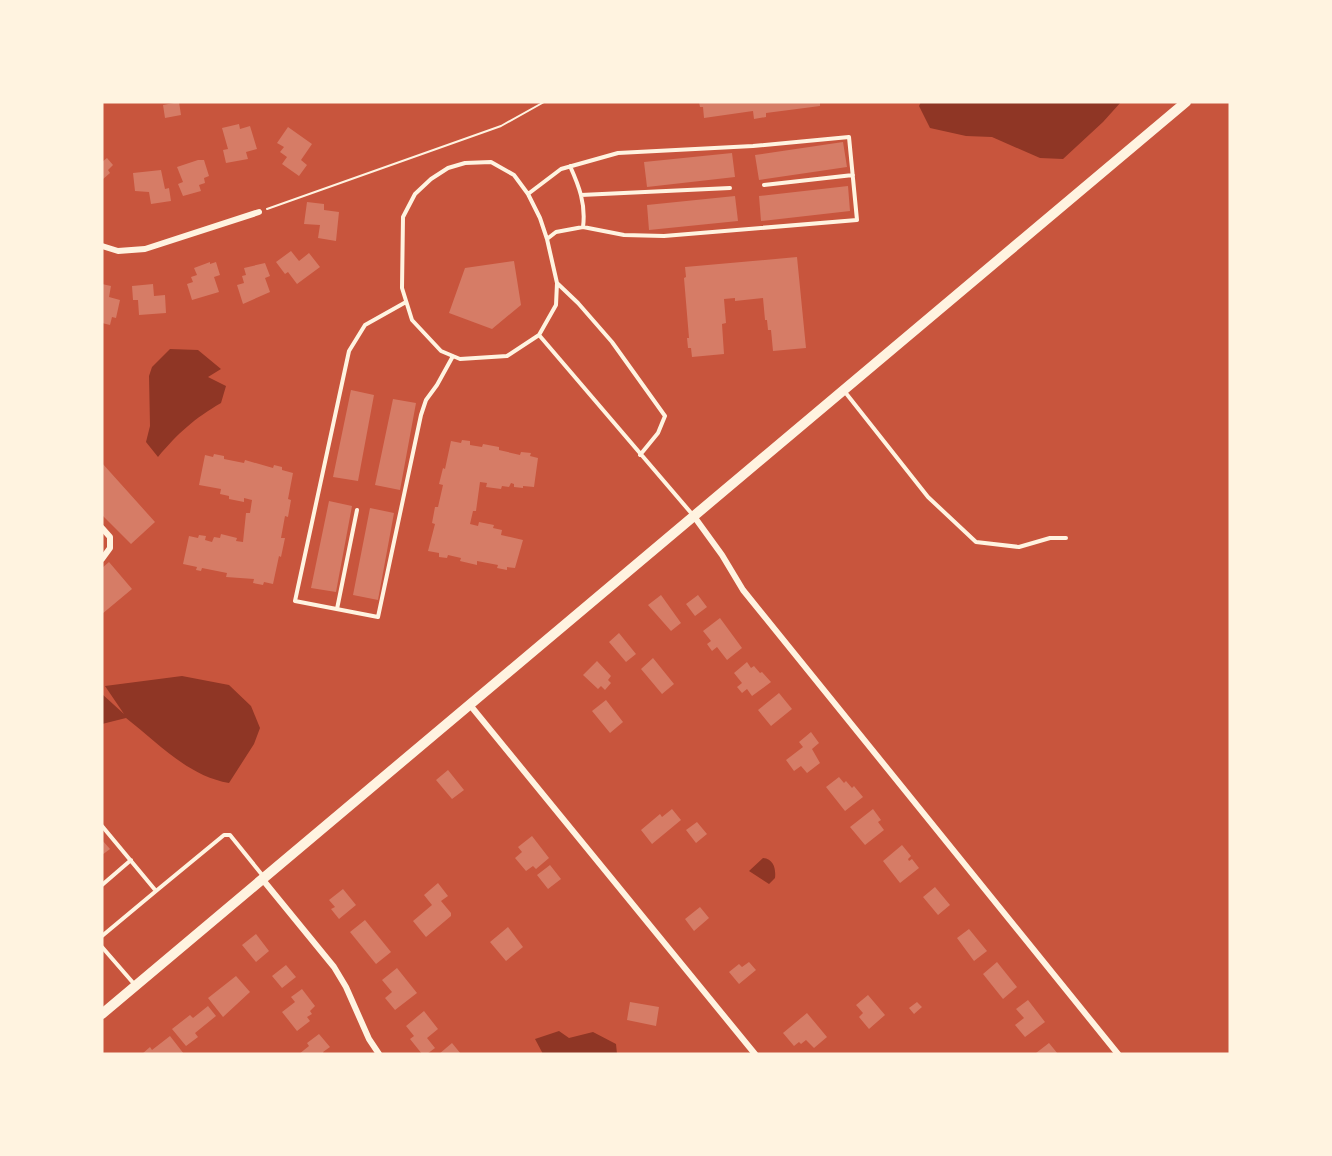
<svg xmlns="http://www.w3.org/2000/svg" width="1332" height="1156" font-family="'Fira Sans',sans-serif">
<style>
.water{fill:#8f3625}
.building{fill:#d67c66}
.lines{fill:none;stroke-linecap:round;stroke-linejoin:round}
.path{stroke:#fff3e0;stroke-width:2}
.service{stroke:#fff3e0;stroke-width:4}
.minor{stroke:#fff3e0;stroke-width:6}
.tertiary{stroke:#fff3e0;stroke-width:10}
</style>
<rect width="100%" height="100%" fill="#c8553d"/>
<path class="water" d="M921,102H1121L1103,122L1063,159L1040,158L992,137L966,136L930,128L919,106Z
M170,349L198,350L221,369L208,377L226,386L221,403C195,418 178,433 158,457L146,442L150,426L149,376L152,367Z
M182,676L229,685L251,706L260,728L254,744L229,783C188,776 158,743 126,718L102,724V694L124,714L105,686Z
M763,858C774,859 776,869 775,878L769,884L749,871Z
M559,1031L569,1038L593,1032L616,1044L617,1054H543L535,1039Z"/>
<path class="building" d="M179,102L181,115L165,118L163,105Z
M699,102H820V106L766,113V117L754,119L753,111L704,118L703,107H700Z
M239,124L240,129L250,126L257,149L246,152L248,159L226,163L223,150L228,149L222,128Z
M288,127L312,144L301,160L307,165L299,176L282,164L287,157L280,152L284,147L277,143Z
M843,142L847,167L759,180L755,155Z
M732,153L735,177L647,187L644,162Z
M107,158L113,165L108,170L110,173L102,180V162Z
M198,160H204L209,176L204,178L205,183L199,185L201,191L183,196L178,184L183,182L177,167Z
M161,170L165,189L169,188L171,201L151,204L149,192L135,191L133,173Z
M848,186L850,211L761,221L759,196Z
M735,196L738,221L649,230L647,205Z
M307,202L324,204V210L339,212L336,241L318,238L320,225L304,224Z
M291,251L299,261L309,253L320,267L297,284L288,272L285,274L276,262Z
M797,257L806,348L773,351L771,330H768L767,320H765L763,298L735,301V298L724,299L726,323L722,324L724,354L692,357L691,348H688L687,338H689L684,278L686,277L685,267Z
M514,261L521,305L492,329L449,313L465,268Z
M210,262V264L216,262L220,275L214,277L219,292L192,300L187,284L193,282L191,277L197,275L194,268Z
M265,263L270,276L265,278L270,292L243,304L237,285L244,283L242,276L246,275L244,268Z
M102,284L111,286L109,297L120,300L116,318L112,317L110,325L102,323Z
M153,284L154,296L165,295L166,313L139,315L138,300H133L132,286Z
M351,390L374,395L358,481L333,477Z
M393,399L416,403L400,490L375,485Z
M462,440L470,441V445L482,447L483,444L499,447V450L520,455L521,452L531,453L530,456L538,458L534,487L523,486V488L514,487V484L511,483L509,487L502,486L501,489L486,487L487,483L480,482L476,511H473L470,524L478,526L479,522L494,525L493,528L502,530L501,535L523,540L515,568L507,567V570L497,568L498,565L477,561V565L460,561L461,558L448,555L447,558L439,557V553L428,551L435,524L432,523L435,507H438L443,485L439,484L443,468L445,469L451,441L461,443Z
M214,454L224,456V459L244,463L245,460L273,468L274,465L282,467V470L293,473L288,499L291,500L288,517L285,516L281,538H285L281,557L279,556L273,584L264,582L263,585L253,583L254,579L226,577L227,573L202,568L201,571L196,570L197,567L183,564L189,536L198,538L199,535L206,536L205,540L212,542L214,537L220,538L221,534L237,538L236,541L243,542L246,513H250L252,500L244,498V502L229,499V496L220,494L221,489L199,485L205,455L213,457Z
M102,463L155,522L131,544L102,515Z
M329,501L352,506L336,592L311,588Z
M370,508L394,513L378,600L353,595Z
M109,562L132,589L102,614V568Z
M661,595L681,623L671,631L648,605Z
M698,595L707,607L695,616L686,604Z
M720,618L742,648L727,660L717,647L712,651L707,644L711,641L703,631Z
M619,633L636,654L626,662L609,642Z
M653,658L674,684L662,694L641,669Z
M597,661L611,676L608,680L611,683L605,690L601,686L598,689L583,675Z
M747,662L751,668L754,666L760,673L762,672L771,682L752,696L747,689L742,693L737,687L742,683L734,673Z
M779,693L792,709L771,726L758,710Z
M606,700L623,722L610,733L592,711Z
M811,732L819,743L812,749L820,763L807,773L801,766L794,771L786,760L803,747L799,742Z
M448,770L464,790L452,799L436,780Z
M839,777L844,783L846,781L852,788L854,786L863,797L845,811L826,787Z
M672,809L681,820L652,844L641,830L660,814L662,817Z
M873,809L881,820L878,822L884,830L865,845L850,827Z
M697,822L707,834L696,843L686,830Z
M532,836L549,858L536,869L533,866L526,871L515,858L522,852L518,847Z
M102,840L110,849L102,855Z
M902,845L911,856L908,859L909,861L912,859L919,868L900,883L883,861Z
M550,865L561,879L548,889L537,875Z
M438,883L448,896L441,901L451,913V916L426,937L413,921L432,905L424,895Z
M935,887L950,905L938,915L923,897Z
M343,889L356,905L339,919L331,909L335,907L329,900Z
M700,907L709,918L694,931L685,919Z
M365,920L391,952L376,964L350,932Z
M508,927L523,947L506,961L490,942Z
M969,929L987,951L974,961L957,938Z
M256,934L269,951L256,962L242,945Z
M749,962L756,970L739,984L729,972L739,964L742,967Z
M997,962L1017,987L1003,999L983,974Z
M286,965L296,977L282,988L272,976Z
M397,968L417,993L395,1010L385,998L392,992L382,980Z
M236,976L250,992L223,1017L208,998Z
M302,989L315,1006L310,1011L312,1014L307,1017L310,1021L297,1031L282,1012L295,1002L291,997Z
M868,995L885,1015L869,1029L859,1017L863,1013L856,1005Z
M1028,1000L1045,1022L1025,1037L1015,1025L1024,1018L1016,1009Z
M630,1002L659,1007L656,1026L627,1020Z
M917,1002L922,1007L914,1014L909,1008Z
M208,1006L216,1016L195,1033L198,1037L186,1046L172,1029L190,1015L193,1018Z
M424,1011L438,1029L427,1038L435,1048L427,1054H422L410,1039L414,1036L406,1026Z
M807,1013L827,1037L814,1048L806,1040L801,1044L799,1042L794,1046L783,1033Z
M319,1034L330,1047L323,1052L324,1054H299L309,1046L307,1043Z
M170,1036L184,1054H142L150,1047L152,1050Z
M452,1043L461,1054H439Z
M1049,1043L1058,1054H1037L1036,1053Z"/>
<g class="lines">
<path class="path" d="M267,209L501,126L544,102"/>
<path class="service" d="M570,166C579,186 586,204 583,227
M764,185L853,175
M528,194L540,218L547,239
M581,195L730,188
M406,302L365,325L349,351L295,601L378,617L421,415L426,400L437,385L453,356
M539,335L556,305L557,283
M845,392L928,497L976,542L1019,547L1050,538H1066
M640,455L658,433L665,416L612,342L578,303L557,283L547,239L556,232L583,227L624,235L664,236L857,220L849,137L753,146L618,153L561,169L528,194L514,175L491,162L465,163L448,168L431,179L415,194L403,217L402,288L412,320L441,351L460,359L507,356L539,335L692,514
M337,609L357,510
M102,826L156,891L102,936
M102,885L131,860
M156,891L224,835H230L263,876
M102,947L135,985"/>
<path class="minor" d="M102,246L118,251L145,249L259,212
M693,515L722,555L743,590L1118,1054
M102,528L110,537V548L102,559
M470,705L755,1054
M263,880L334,967L346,987L369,1039L379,1054"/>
<path class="tertiary" d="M102,1014L1186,102"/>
</g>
<rect width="1332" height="1156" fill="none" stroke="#fff3e0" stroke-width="207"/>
</svg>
